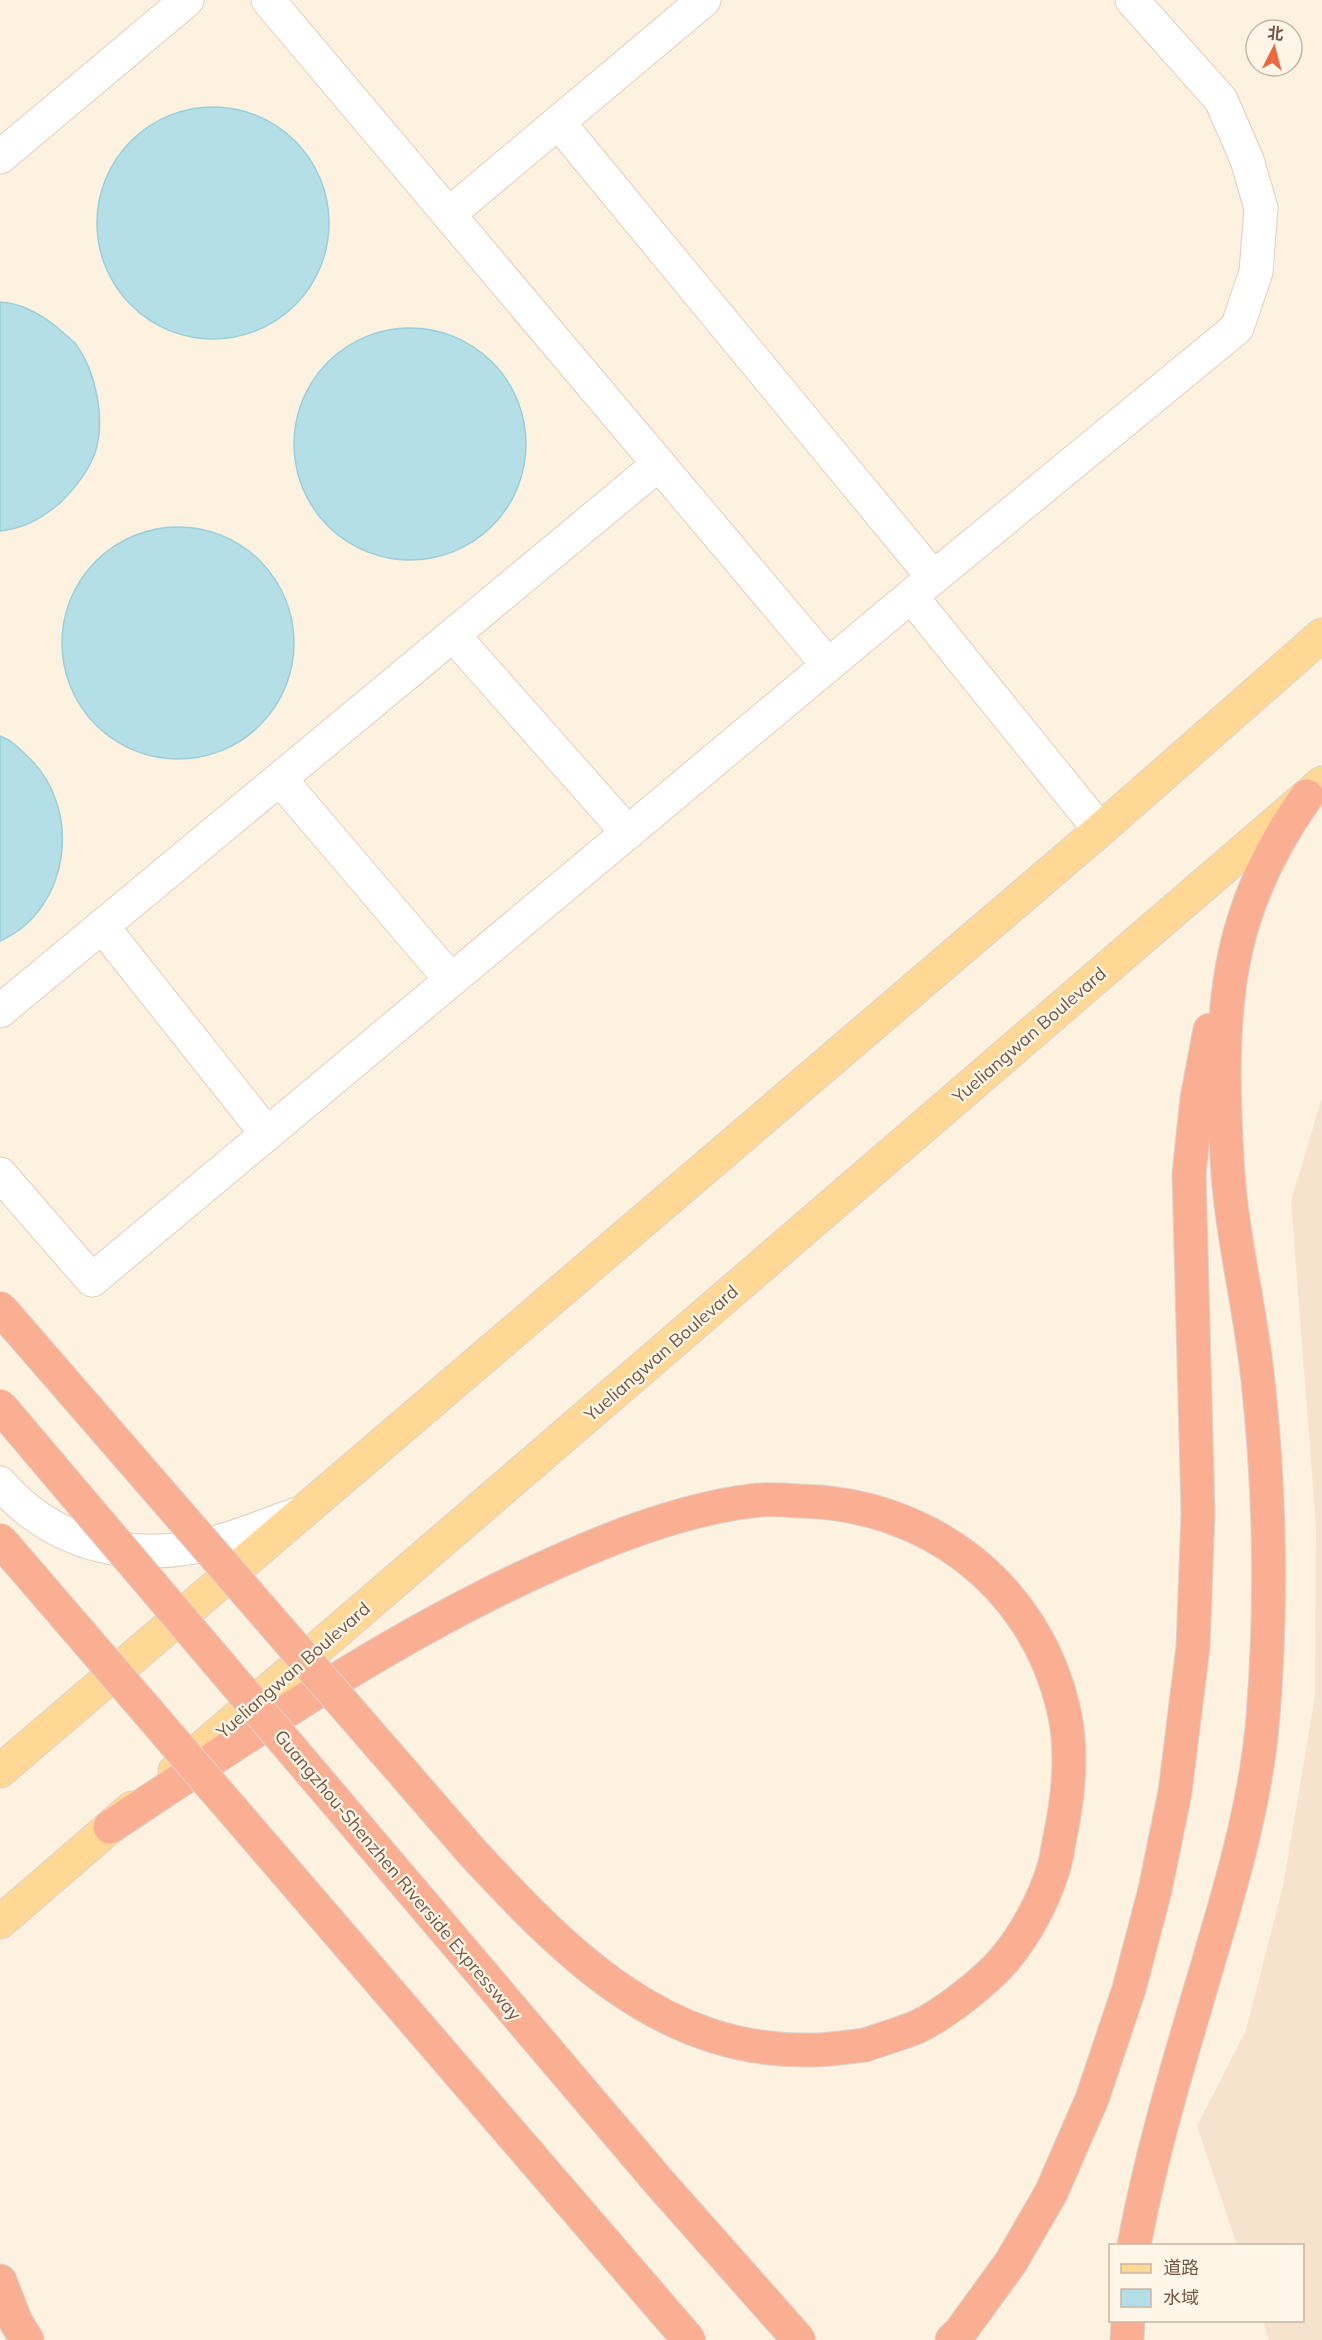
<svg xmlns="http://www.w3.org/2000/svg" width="1322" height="2340" font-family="Mulish,'Noto Sans SC',sans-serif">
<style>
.residential{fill:#f5e3ce}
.water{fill:#b4dfe7;stroke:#9acfd9;stroke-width:1.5}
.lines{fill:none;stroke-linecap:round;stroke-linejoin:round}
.minor-casing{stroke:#e1cebb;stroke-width:35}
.major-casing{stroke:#dbd3cf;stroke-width:35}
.highway-casing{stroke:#dbd3cf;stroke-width:35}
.minor{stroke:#fff;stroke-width:33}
.major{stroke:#ffd895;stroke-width:33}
.highway{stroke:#faaf93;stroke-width:33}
.highway-bridge-casing{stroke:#dbd3cf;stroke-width:35;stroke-linecap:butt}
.highway-bridge{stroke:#faaf93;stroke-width:33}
.labels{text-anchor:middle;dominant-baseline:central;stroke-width:4.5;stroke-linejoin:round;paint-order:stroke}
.street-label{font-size:18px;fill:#745746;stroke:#fff6e7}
</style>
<rect width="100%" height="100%" fill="#fdf2e0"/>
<path class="residential" d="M1322,1098V2340H1269L1263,2321L1302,2320V2246L1237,2245L1197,2126L1246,2030L1283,1886L1315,1696L1316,1526L1291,1201Z"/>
<path class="water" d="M97 223a116 116 0 1 1 232 0a116 116 0 1 1-232 0Z
M0,302C21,303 42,315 58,328C63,333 70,338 75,343C96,371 106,419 95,453C88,472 75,488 61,502C44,517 23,529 0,531Z
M294 444a116 116 0 1 1 232 0a116 116 0 1 1-232 0Z
M62 643a116 116 0 1 1 232 0a116 116 0 1 1-232 0Z
M0,736C11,740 18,747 26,755C83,806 72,909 0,941Z"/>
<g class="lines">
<g class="minor-casing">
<path id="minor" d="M268,0L828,665
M558,122L933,577
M0,157L187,0
M449,214L704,0
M911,596L1100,830
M453,635L628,833
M280,779L451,980
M102,926L267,1134
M0,1011L659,464
M0,1174L92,1280L911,596L1237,328L1256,272L1261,208L1247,160L1221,100L1132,0
M0,1483C55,1547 133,1563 213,1543C242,1536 271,1523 300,1513"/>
</g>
<g class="major-casing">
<path id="major" d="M0,1771L1100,830L1322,635
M175,1771L1322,783
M0,1922L132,1808"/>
</g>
<g class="highway-casing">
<path id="highway" d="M110,1827C255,1731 398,1632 557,1562C619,1534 691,1507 759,1500C772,1499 786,1500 799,1501C925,1503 1033,1582 1063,1707C1073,1747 1069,1792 1061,1832C1058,1845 1057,1858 1053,1870C1043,1902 1025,1935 1004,1960C984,1983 944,2014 917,2027C900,2034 882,2039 865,2045
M1134,2246C1153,2143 1185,2043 1214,1943C1236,1869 1257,1793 1263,1716C1272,1605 1270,1492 1258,1381C1252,1321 1238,1263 1231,1204C1227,1174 1226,1144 1225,1114C1220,990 1233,900 1307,796
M0,2281L16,2322L27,2340
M952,2340L961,2331L1011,2262L1051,2193L1092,2099L1129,1989L1155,1890L1175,1792L1193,1647L1198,1513L1189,1174L1197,1098L1210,1030
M1127,2340L1128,2320"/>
</g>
<use href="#minor" class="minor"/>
<use href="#major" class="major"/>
<use href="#highway" class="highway"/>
<g class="highway-bridge-casing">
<path id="highway-bridge" d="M0,1308L472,1852C565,1952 662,2053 810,2050C828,2050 847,2047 865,2045
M0,1406L659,2182L799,2340
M0,1540L689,2340"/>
</g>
<use href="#highway-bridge" class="highway-bridge"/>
</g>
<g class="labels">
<g class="street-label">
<text transform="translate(1029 1035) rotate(-41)">Yueliangwan Boulevard</text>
<text transform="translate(661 1353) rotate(-41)">Yueliangwan Boulevard</text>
<text transform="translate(293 1670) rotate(-41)">Yueliangwan Boulevard</text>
<text transform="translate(398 1875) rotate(50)">Guangzhou-Shenzhen Riverside Expressway</text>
</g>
</g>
<rect x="1109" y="2244" width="195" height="78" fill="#fff6e7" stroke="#c7b6a7" stroke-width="1.5"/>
<rect x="1121" y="2264" width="30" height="9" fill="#ffd895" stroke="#c7b6a7" stroke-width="1.5"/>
<text x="1163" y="2274" font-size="18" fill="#745746">道路</text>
<rect x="1121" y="2289" width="30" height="18" fill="#b4dfe7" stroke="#c7b6a7" stroke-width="1.5"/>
<text x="1163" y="2304" font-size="18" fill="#745746">水域</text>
<g transform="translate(1274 48) rotate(6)"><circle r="28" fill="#fff6e7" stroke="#c7b6a7" stroke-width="1.5"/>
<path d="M0-4.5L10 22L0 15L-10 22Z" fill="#ed673f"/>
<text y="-9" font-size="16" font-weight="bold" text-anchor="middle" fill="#745746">北</text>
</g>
</svg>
